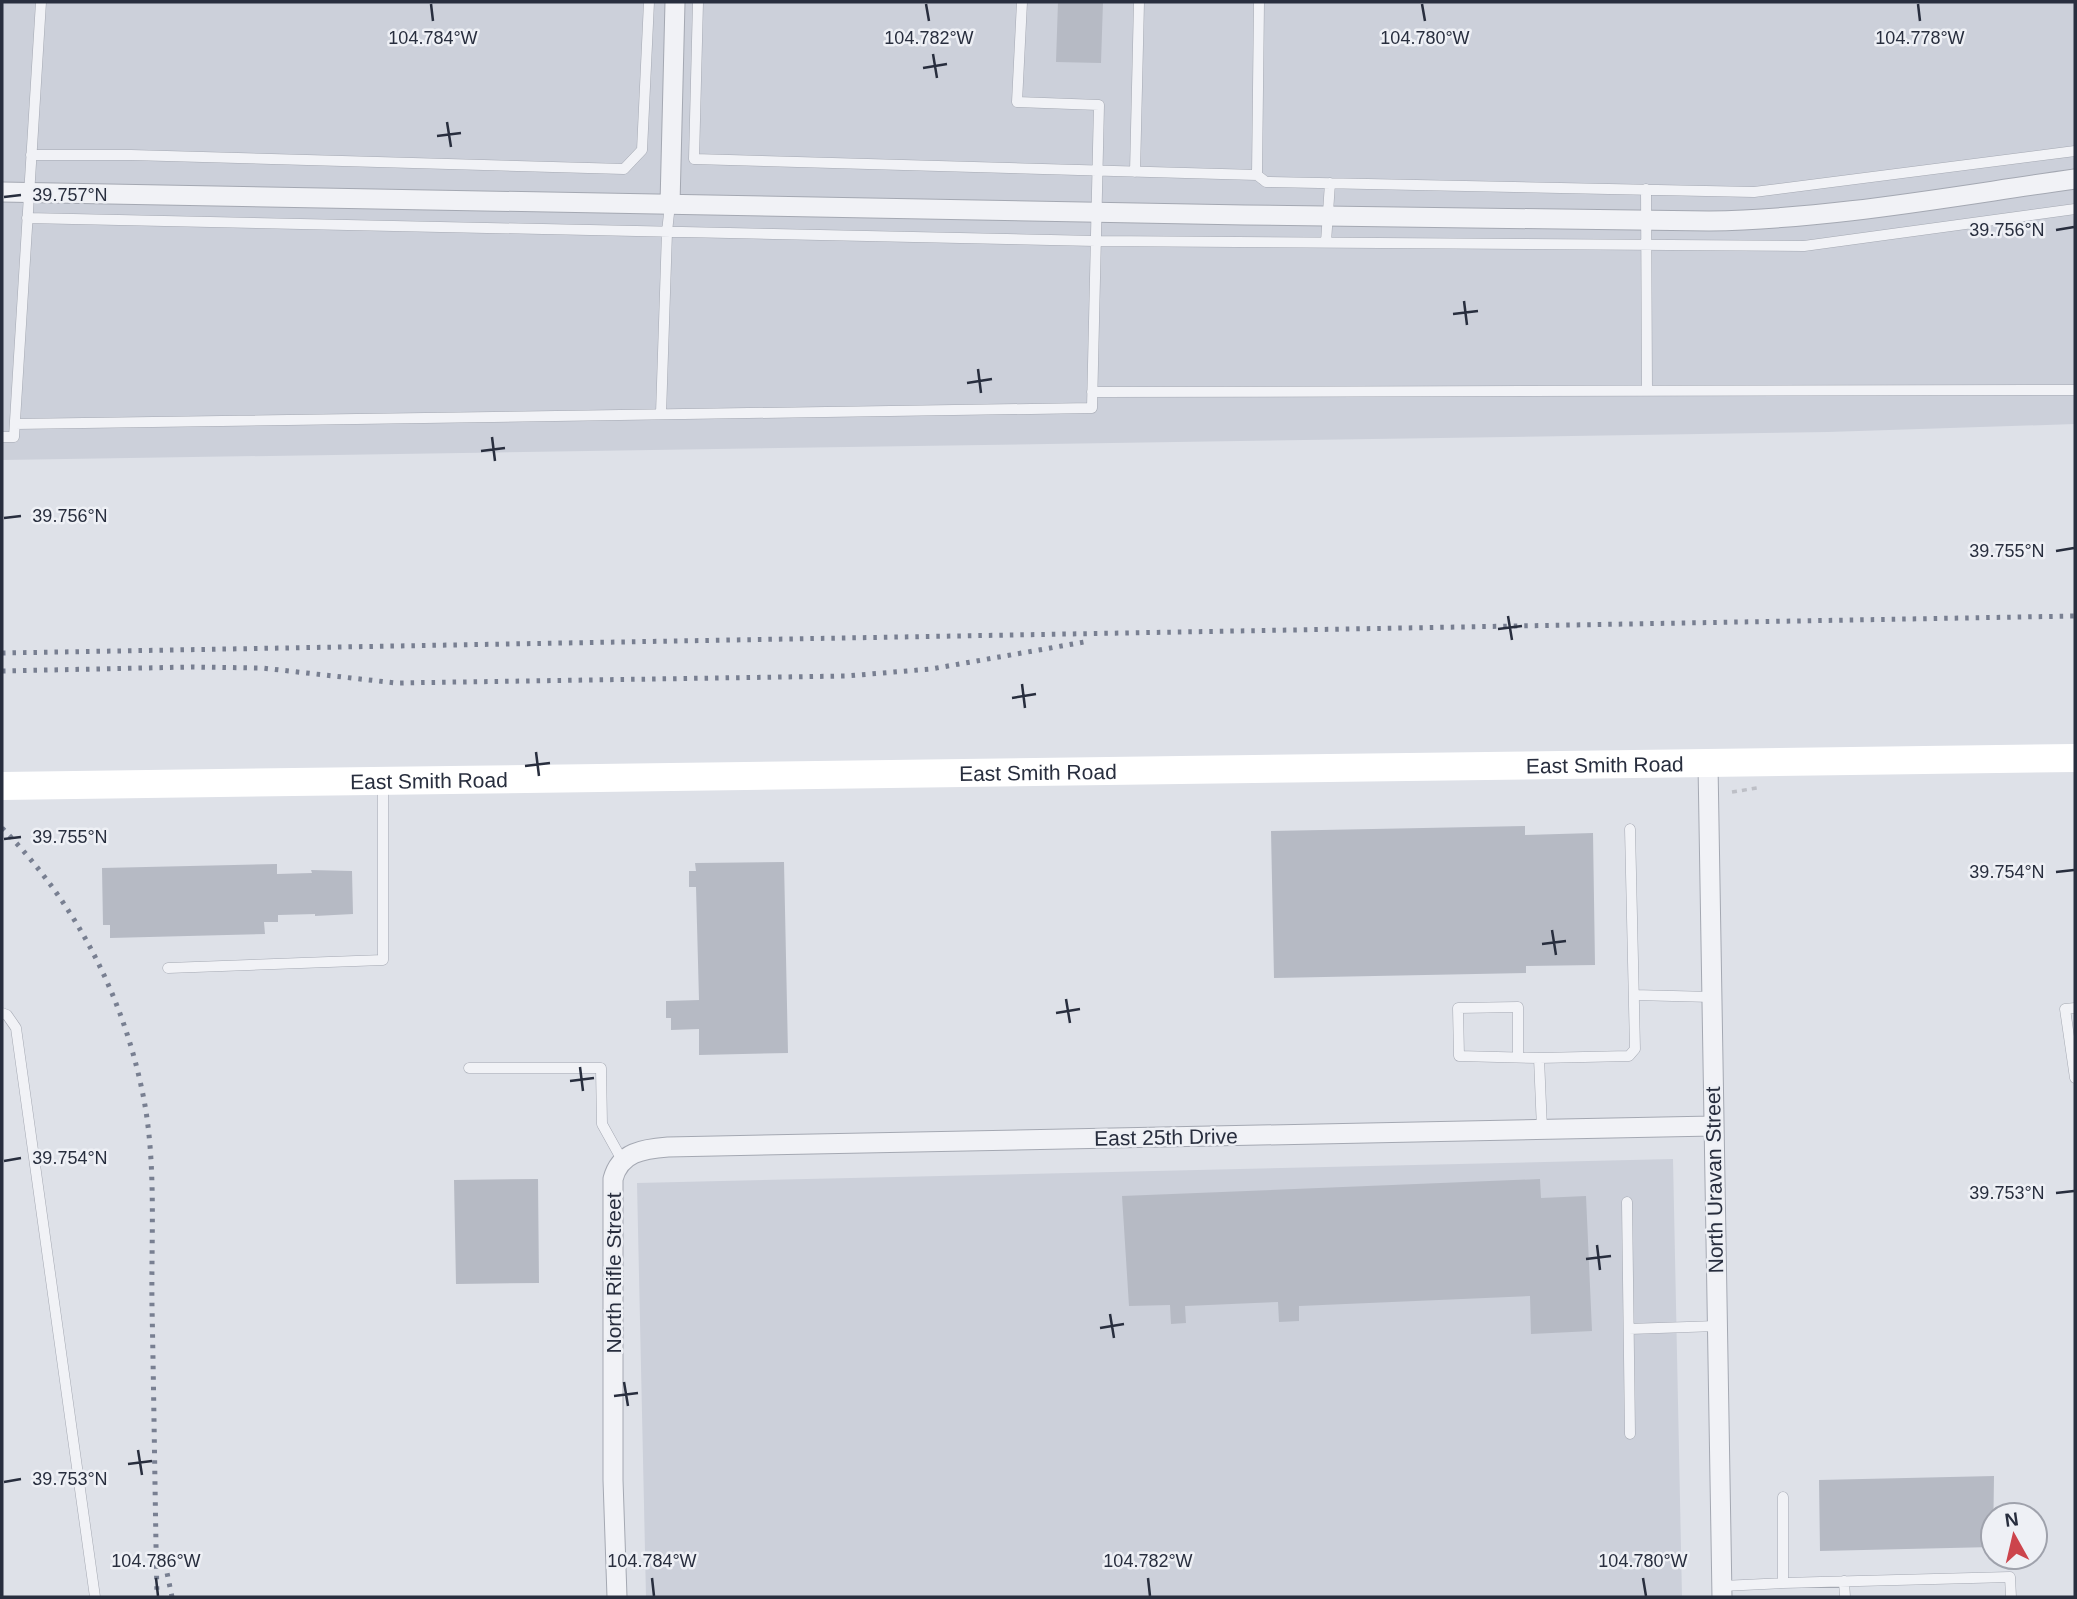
<svg xmlns="http://www.w3.org/2000/svg" width="2077" height="1599" font-family="Helvetica,sans-serif">
<style>
.built{fill:#ccd0da}
.building{fill:#b6bac4}
.lines{fill:none;stroke-linecap:round;stroke-linejoin:round}
.lane-casing{stroke:#a4a8b2;stroke-width:11}
.street-casing{stroke:#a4a8b2;stroke-width:21}
.path{stroke:#bdbfc6;stroke-width:3.5;stroke-dasharray:5 5;stroke-linecap:butt}
.lane{stroke:#f1f2f6;stroke-width:10}
.street{stroke:#f1f2f6;stroke-width:19}
.secondary{stroke:#fff;stroke-width:28}
.rail{stroke:#787f91;stroke-width:5;stroke-dasharray:3.5 7;stroke-linecap:butt}
.ticks{fill:none;stroke:#282e3e;stroke-width:2.5}
.labels{text-anchor:middle;dominant-baseline:central;stroke-width:5;stroke-linejoin:round;paint-order:stroke}
.street-label{font-size:21px;fill:#282e3e;stroke:#eef0f5}
.ticks-label{font-size:18px;text-anchor:middle;fill:#282e3e;stroke:#eef0f5;stroke-width:5;stroke-linejoin:round;paint-order:stroke}
</style>
<rect width="100%" height="100%" fill="#dee1e8"/>
<path class="built" d="M2,2H2075V424L1828,432L2,460Z
M1673,1159L1682,1597H646L637,1183Z"/>
<path class="building" d="M1058,2H1103L1101,63L1056,62Z
M1525,826V835L1593,833L1595,965L1526,966V973L1274,978L1271,831Z
M784,862L788,1053L699,1055V1029L671,1030V1018H666V1001L699,1000L696,887H689V871H696L695,863Z
M277,864V874L312,873L311,870L352,871L353,914L315,916V914L278,915V922H264L265,934L110,938V925H103L102,868Z
M538,1179L539,1283L456,1284L454,1180Z
M1540,1179L1541,1198L1586,1196L1592,1331L1531,1334L1530,1296L1299,1306V1321L1279,1322L1278,1302L1185,1306L1186,1323L1171,1324L1170,1305L1129,1306L1122,1196Z
M1994,1476L1993,1547L1820,1551L1819,1480Z"/>
<g class="lines">
<g class="lane-casing">
<path id="lane" d="M698,2L694,159L1257,175L1259,2
M31,155H131L624,169L642,150L649,2
M1135,172L1139,2
M1257,175L1266,182L1754,192L2075,151
M1646,189L1647,391
M27,218L1096,241L1804,246L2075,209
M1326,242L1330,183
M1092,392L2075,390
M661,414L667,232L670,204
M15,424L1092,408L1099,105L1017,102L1022,2
M2,437H14L41,2
M168,968L383,960V784
M1634,995L1712,997
M2075,1008L2065,1009L2075,1078
M2,1013L7,1015L16,1028L95,1597
M1518,1056V1007L1458,1008L1459,1056L1539,1058L1542,1129
M1539,1058L1629,1056L1635,1049L1630,829
M469,1068H601L602,1124L622,1160
M1627,1202L1630,1434
M1629,1329L1717,1326
M1844,1581L1845,1597
M1783,1583L2010,1577L2011,1597
M1722,1586L1783,1583V1497"/>
</g>
<g class="street-casing">
<path id="street" d="M2,192L1245,215L1709,221C1832,219 1953,196 2075,179
M670,204L675,2
M1708,764L1722,1597
M617,1597L613,1480V1179C620,1152 643,1149 668,1147L1713,1126"/>
</g>
<path class="path" d="M1732,792L1757,788"/>
<use href="#lane" class="lane"/>
<use href="#street" class="street"/>
<path class="secondary" id="s1" d="M2,786L2075,758"/>
<path class="rail" d="M2,653L2075,616
M2,671L191,667L262,668L396,683L846,676L931,669L1090,641
M2,828C73,900 121,990 142,1090C157,1159 151,1235 152,1306C154,1403 155,1500 157,1597
M165,1563L172,1597"/>
</g>
<path class="ticks" d="M431,4L433,21M926,4L929,21M1422,4L1425,21M1918,4L1920,21M933,54L937,78M923,68L947,64M447,122L451,147M437,136L461,133M4,197L21,195M2056,230L2074,227M1464,301L1467,325M1453,314L1478,311M978,369L981,393M967,383L992,379M492,437L495,461M481,451L505,448M4,518L21,516M2056,551L2074,548M1508,616L1512,640M1498,629L1522,626M1022,684L1025,708M1012,698L1036,694M536,752L539,776M525,766L550,763M4,839L21,837M2056,872L2074,870M1552,930L1556,955M1542,944L1566,941M1066,999L1070,1023M1056,1013L1080,1009M580,1067L583,1091M570,1081L594,1078M4,1161L21,1158M2056,1193L2074,1191M1597,1245L1600,1270M1586,1259L1611,1256M1110,1314L1114,1338M1100,1328L1124,1324M624,1382L628,1406M614,1396L638,1393M138,1450L142,1475M128,1464L152,1461M4,1482L21,1479M156,1578L158,1596M652,1578L654,1596M1148,1578L1150,1596M1643,1578L1646,1596"/>
<g class="labels">
<g class="street-label">
<text stroke="none"><textPath href="#s1" startOffset="1603">East Smith Road</textPath></text>
<text stroke="none"><textPath href="#s1" startOffset="1036">East Smith Road</textPath></text>
<text stroke="none"><textPath href="#s1" startOffset="427">East Smith Road</textPath></text>
<text transform="translate(1166 1137) rotate(-1)">East 25th Drive</text>
<text transform="translate(1714 1180) rotate(-91)">North Uravan Street</text>
<text transform="translate(613 1273) rotate(-90)">North Rifle Street</text>
</g>
</g>
<g class="ticks-label">
<text x="433" y="44">104.784°W</text>
<text x="929" y="44">104.782°W</text>
<text x="1425" y="44">104.780°W</text>
<text x="1920" y="44">104.778°W</text>
<text x="70" y="201">39.757°N</text>
<text x="2007" y="236">39.756°N</text>
<text x="70" y="522">39.756°N</text>
<text x="2007" y="557">39.755°N</text>
<text x="70" y="843">39.755°N</text>
<text x="2007" y="878">39.754°N</text>
<text x="70" y="1164">39.754°N</text>
<text x="2007" y="1199">39.753°N</text>
<text x="70" y="1485">39.753°N</text>
<text x="156" y="1567">104.786°W</text>
<text x="652" y="1567">104.784°W</text>
<text x="1148" y="1567">104.782°W</text>
<text x="1643" y="1567">104.780°W</text>
</g>
<rect width="2077" height="1599" fill="none" stroke="#282e3e" stroke-width="7"/>
<g transform="translate(2014 1536) rotate(352)"><circle r="33" fill="#eef0f5" stroke="#9fa2ac" stroke-width="2"/>
<path d="M0-5L12 26L0 18L-12 26Z" fill="#cc444c"/>
<text y="-10" font-size="19" font-weight="bold" text-anchor="middle" fill="#282e3e">N</text>
</g>
</svg>
